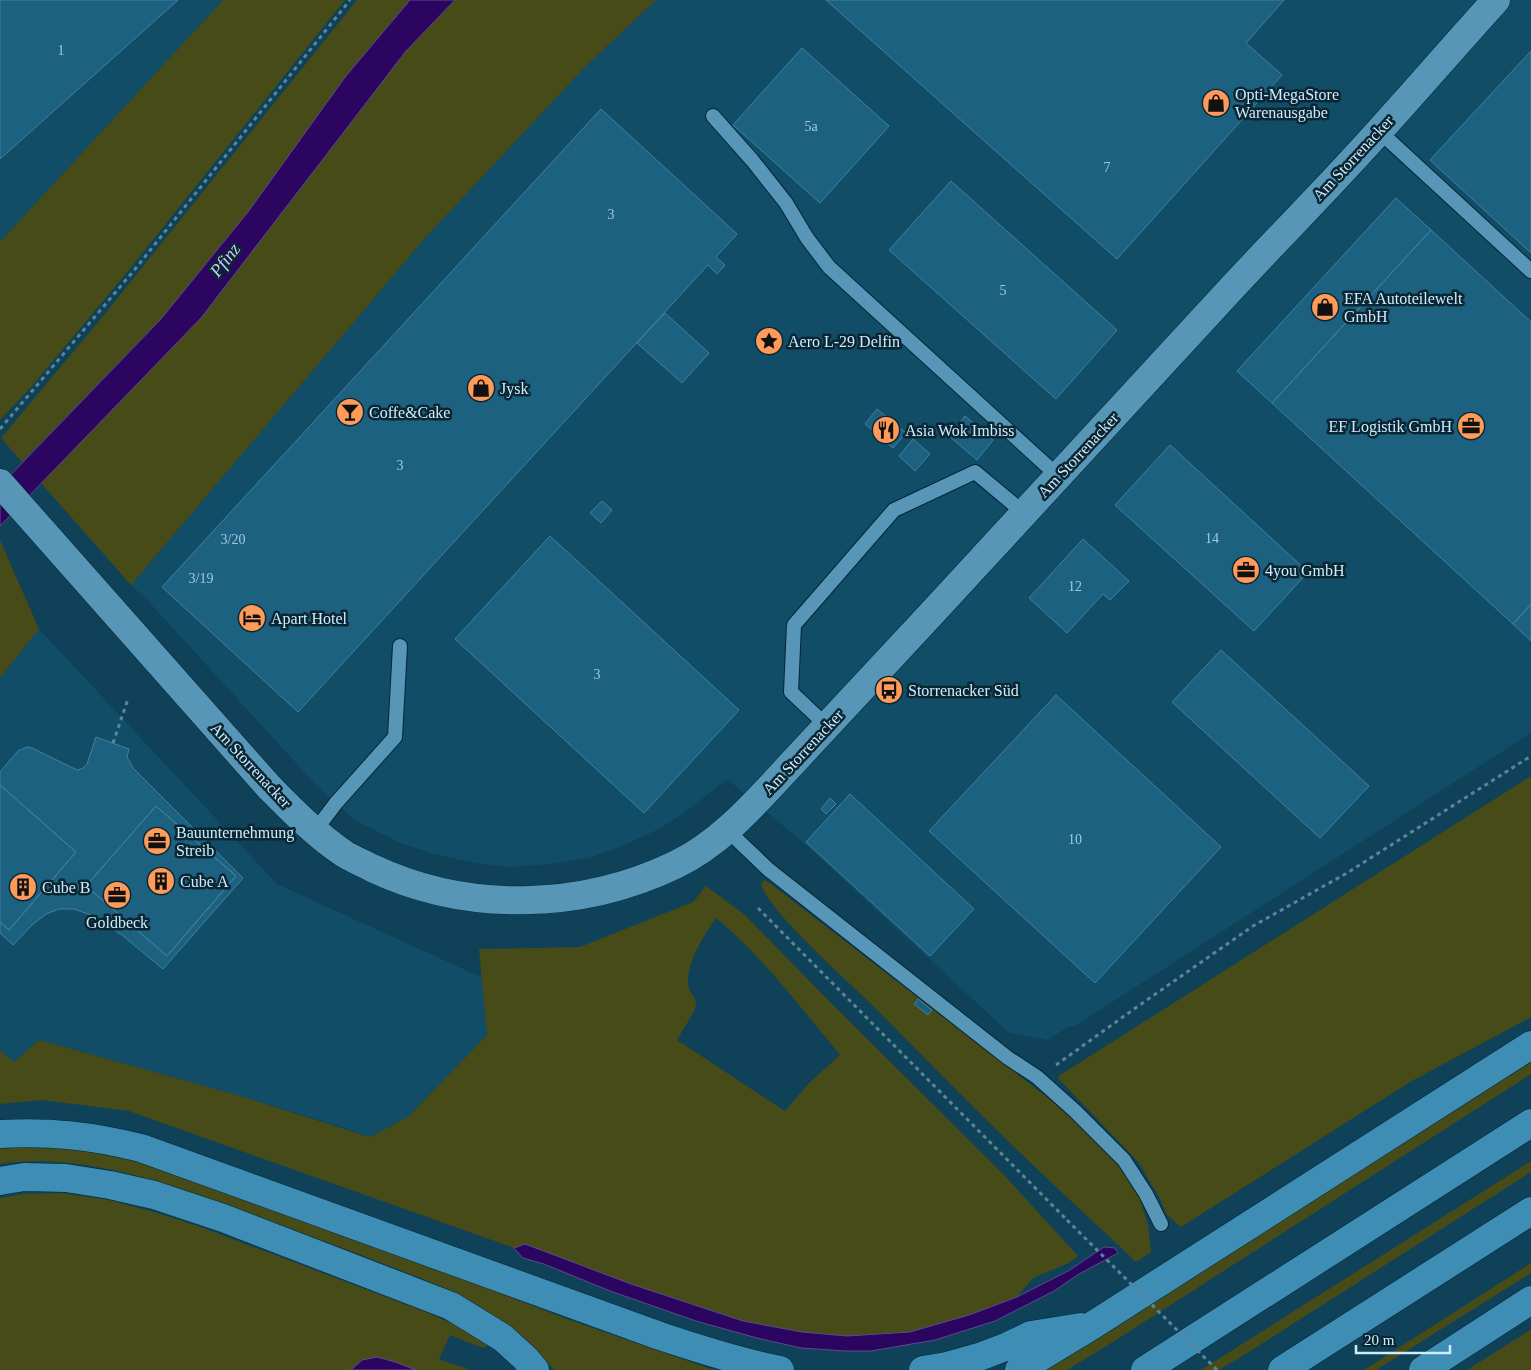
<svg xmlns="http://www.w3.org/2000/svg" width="1531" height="1370" font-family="'Times New Roman',serif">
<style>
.built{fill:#124d67}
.green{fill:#474b17;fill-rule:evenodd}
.water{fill:#2c0561;stroke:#5c4a90}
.building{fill:#1c6180;stroke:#4280a0;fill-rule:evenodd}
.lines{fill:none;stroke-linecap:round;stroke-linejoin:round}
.service-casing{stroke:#042636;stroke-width:16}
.tertiary-casing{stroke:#042636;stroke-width:29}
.motorway-casing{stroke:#042636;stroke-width:29}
.path{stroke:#5b859a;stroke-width:3;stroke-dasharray:4 4;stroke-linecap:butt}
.service{stroke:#5796b6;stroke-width:14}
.tertiary{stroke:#5796b6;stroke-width:28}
.motorway{stroke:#3d8db4;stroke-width:28}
.path-bridge{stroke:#5b859a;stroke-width:3;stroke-dasharray:4 4;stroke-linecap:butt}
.labels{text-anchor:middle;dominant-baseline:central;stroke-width:5;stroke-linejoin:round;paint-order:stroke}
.number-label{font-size:14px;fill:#a1c9de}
.poi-label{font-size:16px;fill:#cdecfe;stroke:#0b2633;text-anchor:start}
.street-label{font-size:16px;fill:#cdecfe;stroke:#0b2633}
.water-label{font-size:18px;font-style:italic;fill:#cfc6f7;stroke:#0b2633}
</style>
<rect width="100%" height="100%" fill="#0f4158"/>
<path class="built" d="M0,0H223L0,242Z
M656,0H1531V733L1078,1024L1066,1028L1048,1040L1008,1032L805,844L727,779L684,813L661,828L620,847L589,858L549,864L510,867L476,863L434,854L401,843L355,820L317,786L148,601L131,585L426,237L586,66Z
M39,629L277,884L483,978L487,1035L408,1117L370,1137L342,1127L244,1097L39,1040L14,1062L0,1050V678Z"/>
<path class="green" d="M223,0H345L124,276L32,386L0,420V242Z
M357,0H410L346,76L248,212L161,319L22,462L1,438L99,321Z
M455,0H656L586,66L426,237L131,585L41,483L201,318L406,51Z
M0,540L39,629L0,678Z
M1531,776V1017L1410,1082L1181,1227L1167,1215L1159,1197L1139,1163L1057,1077Z
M764,880L771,884L1061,1108L1114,1158L1130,1178L1139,1196L1148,1225L1151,1252L1136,1262C1091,1219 1045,1178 1001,1134C955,1090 911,1043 865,998C843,977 767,909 761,884Z
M706,886L744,914L828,1000L1006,1177L1078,1256L1069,1263L1033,1278L1017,1297L969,1315L910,1332L847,1336L802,1332L743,1321L631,1284L525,1244L514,1248L129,1111L41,1100L0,1104V1050L14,1062L39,1040L244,1097L370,1137L408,1117L487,1035L479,949L580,947L693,902ZM716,918C763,957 801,1008 840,1055L809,1083L785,1111L677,1040C681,1033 694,1013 696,1006C697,998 689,992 688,985C687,961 703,937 716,918Z
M1531,1057V1074L1116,1340L1067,1370H1040Z
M31,1146L68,1148L146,1163L438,1269L567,1319L714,1370H554C531,1343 503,1321 473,1303C449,1289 423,1279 397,1269C369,1258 341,1247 313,1237C221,1203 98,1148 0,1164V1148Z
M1531,1161V1172L1252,1350L1219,1370H1201Z
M61,1193L109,1200L154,1212L198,1226L426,1312L465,1329L488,1345L486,1347H480L450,1335L439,1359L470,1370H0V1198L23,1194Z
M1531,1263V1273L1376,1370H1364Z
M1531,1329V1370H1467L1527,1332Z"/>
<path class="water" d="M410,0H455L406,51L201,318L0,526V486L161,319L248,212L346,76Z
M525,1244L631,1284L743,1321L802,1332L847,1336L910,1332L969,1315L1017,1297L1070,1270L1104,1247L1115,1248L1118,1253L1079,1274L1054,1291L995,1321L935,1340L871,1351H845L801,1348L757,1338L696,1321L610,1291L544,1264L523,1258L514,1248Z
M377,1357L395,1362L416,1370H351L362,1360Z"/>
<path class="building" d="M0,0H178L0,159Z
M826,0H1284L1246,43L1282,75L1117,259Z
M802,48L889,126L820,203L733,125Z
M1531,51V253L1430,160Z
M601,109L737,234L716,257L725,265L717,274L708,265L298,712L162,587Z
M951,181L1117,330L1056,399L889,250Z
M1396,198L1431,230L1272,403L1237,371Z
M1431,230L1531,322V604L1513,624L1272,403Z
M665,313L709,353L682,383L637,343Z
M877,409L906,433L893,448L865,424Z
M965,416L993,440L977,460L949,436Z
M913,439L930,454L915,471L899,456Z
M1170,445L1308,572L1254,631L1115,505Z
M602,501L612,510L601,523L590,513Z
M550,536L739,710L644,813L455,639Z
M1083,539L1129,581L1110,600L1103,594L1067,633L1029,598Z
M1531,604V641L1513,624Z
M1221,650L1369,786L1320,838L1172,702Z
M1056,695L1221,847L1095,983L929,831Z
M96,737L129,749L127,757L133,768L243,878L163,969L122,935L91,915L74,909H59L46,914L32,925L13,945L0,933V922L9,930L76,852L0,785V772L18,751L27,747L32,748L73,768L78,770L83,768L87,764ZM156,806L236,876L167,956L86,886Z
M0,785L76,852L9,930L0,922Z
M850,794L974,909L930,956L806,842Z
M830,798L836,804L826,814L821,809Z
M156,806L236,876L167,956L86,886Z
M918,999L932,1010L928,1015L914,1004Z"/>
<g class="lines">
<g class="service-casing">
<path id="service" d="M713,116L752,160L786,203L807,238L829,267L1058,476
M1379,131L1531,271
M827,726L791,692L794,625L894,510L975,472L1024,513
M727,830L769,870L1008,1058L1037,1077L1075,1111L1124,1160L1146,1194L1161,1224
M314,832L336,803L395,737L400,646"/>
</g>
<g class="tertiary-casing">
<path id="tertiary" d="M0,483L269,787C293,811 315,834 343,853C352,859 363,863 372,868C467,913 581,910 675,865C724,842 762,795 798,757C843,709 888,661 933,612C1031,505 1130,398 1229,291C1279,237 1332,184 1381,129C1420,86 1457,43 1496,0"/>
</g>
<g class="motorway-casing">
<path id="motorway" d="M0,1134C51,1131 92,1136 141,1148L660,1336C699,1349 739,1362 780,1370
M0,1181L24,1177L66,1178L110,1185L154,1195L223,1218L451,1306L503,1338L525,1358L535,1370
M923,1370L947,1366L979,1357L1008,1346L1031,1335L1081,1327
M1019,1370L1093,1325L1531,1045
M1145,1370L1531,1123
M1282,1370L1531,1211
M1423,1370L1531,1300"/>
</g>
<path class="path" d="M0,429L136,268L350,0
M113,743L128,699
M758,908L1067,1220
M1056,1065L1134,1009L1253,926L1347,873L1531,756"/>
<use href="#service" class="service"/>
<use href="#tertiary" class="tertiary"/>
<use href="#motorway" class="motorway"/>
<path class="path-bridge" d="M1067,1220L1217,1370"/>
</g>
<defs>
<g id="shop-disc" transform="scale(1.4375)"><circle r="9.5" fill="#fe9b59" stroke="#0b2633"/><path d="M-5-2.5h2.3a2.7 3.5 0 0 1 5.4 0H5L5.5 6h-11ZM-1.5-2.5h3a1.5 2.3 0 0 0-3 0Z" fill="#111"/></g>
<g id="sight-disc" transform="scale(1.4375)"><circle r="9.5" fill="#fe9b59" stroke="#0b2633"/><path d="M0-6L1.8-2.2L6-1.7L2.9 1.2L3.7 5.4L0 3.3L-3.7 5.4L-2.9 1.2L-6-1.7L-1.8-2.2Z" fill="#111"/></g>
<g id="bar-disc" transform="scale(1.4375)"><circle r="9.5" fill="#fe9b59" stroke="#0b2633"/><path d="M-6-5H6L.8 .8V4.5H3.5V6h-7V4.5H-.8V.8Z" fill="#111"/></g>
<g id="office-disc" transform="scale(1.4375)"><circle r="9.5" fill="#fe9b59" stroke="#0b2633"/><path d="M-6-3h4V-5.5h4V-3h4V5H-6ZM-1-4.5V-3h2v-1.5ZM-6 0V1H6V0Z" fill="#111"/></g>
<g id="restaurant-disc" transform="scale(1.4375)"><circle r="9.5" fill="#fe9b59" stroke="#0b2633"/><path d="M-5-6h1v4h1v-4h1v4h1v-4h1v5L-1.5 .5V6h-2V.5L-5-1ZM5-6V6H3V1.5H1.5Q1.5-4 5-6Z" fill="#111"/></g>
<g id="hotel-disc" transform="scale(1.4375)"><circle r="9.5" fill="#fe9b59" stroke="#0b2633"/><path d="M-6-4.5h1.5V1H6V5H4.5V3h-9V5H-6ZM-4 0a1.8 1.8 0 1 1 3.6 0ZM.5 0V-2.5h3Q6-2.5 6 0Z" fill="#111"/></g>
<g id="bus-disc" transform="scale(1.4375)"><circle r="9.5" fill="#fe9b59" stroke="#0b2633"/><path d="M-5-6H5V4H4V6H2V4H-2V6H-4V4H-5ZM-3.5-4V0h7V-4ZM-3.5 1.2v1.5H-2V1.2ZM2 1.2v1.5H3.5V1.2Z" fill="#111"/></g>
<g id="building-disc" transform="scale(1.4375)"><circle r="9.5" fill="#fe9b59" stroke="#0b2633"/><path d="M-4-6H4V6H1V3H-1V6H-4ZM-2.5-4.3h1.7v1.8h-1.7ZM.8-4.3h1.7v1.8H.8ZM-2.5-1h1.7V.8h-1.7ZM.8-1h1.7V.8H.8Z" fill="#111"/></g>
</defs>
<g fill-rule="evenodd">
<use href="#shop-disc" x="1216" y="103"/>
<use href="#shop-disc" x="1325" y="307"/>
<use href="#sight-disc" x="769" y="341"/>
<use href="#shop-disc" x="481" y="388"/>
<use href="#bar-disc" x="350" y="412"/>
<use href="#office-disc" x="1471" y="426"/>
<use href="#restaurant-disc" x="886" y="430"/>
<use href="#office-disc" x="1246" y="570"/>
<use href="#hotel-disc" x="252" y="618"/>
<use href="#bus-disc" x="889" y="690"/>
<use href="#office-disc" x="157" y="841"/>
<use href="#building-disc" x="161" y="881"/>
<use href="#building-disc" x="23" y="887"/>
<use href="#office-disc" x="117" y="895"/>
</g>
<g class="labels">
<g class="number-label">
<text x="61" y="50">1</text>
<text x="811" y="126">5a</text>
<text x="1107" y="167">7</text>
<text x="611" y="214">3</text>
<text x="1003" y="290">5</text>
<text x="400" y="465">3</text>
<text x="1212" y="538">14</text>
<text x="233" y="539">3/20</text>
<text x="201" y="578">3/19</text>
<text x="1075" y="586">12</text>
<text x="597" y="674">3</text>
<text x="1075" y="839">10</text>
</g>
<g class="poi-label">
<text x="1235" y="94">Opti-MegaStore<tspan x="1235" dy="18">Warenausgabe</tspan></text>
<text x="1344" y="298">EFA Autoteilewelt<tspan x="1344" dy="18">GmbH</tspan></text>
<text x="788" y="341">Aero L-29 Delfin</text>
<text x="500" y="388">Jysk</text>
<text x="369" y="412">Coffe&amp;Cake</text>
<text x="1452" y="426" text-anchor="end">EF Logistik GmbH</text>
<text x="905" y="430">Asia Wok Imbiss</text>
<text x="1265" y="570">4you GmbH</text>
<text x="271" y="618">Apart Hotel</text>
<text x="908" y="690">Storrenacker Süd</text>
<text x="176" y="832">Bauunternehmung<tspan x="176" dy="18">Streib</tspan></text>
<text x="180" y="881">Cube A</text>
<text x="42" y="887">Cube B</text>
<text x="117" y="922" text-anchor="middle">Goldbeck</text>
</g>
<g class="street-label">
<text transform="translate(1353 158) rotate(-47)">Am Storrenacker</text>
<text transform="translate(1078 455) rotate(-47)">Am Storrenacker</text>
<text transform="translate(803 752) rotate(-47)">Am Storrenacker</text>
<text transform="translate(251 765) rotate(47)">Am Storrenacker</text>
</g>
<g class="water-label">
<text transform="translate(225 260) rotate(-52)">Pfinz</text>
</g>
</g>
<path d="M1356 1345v8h94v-8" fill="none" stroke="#cdecfe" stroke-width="2.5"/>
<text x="1364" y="1345" font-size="15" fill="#cdecfe" stroke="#0b2633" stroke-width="4" paint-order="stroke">20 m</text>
</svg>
